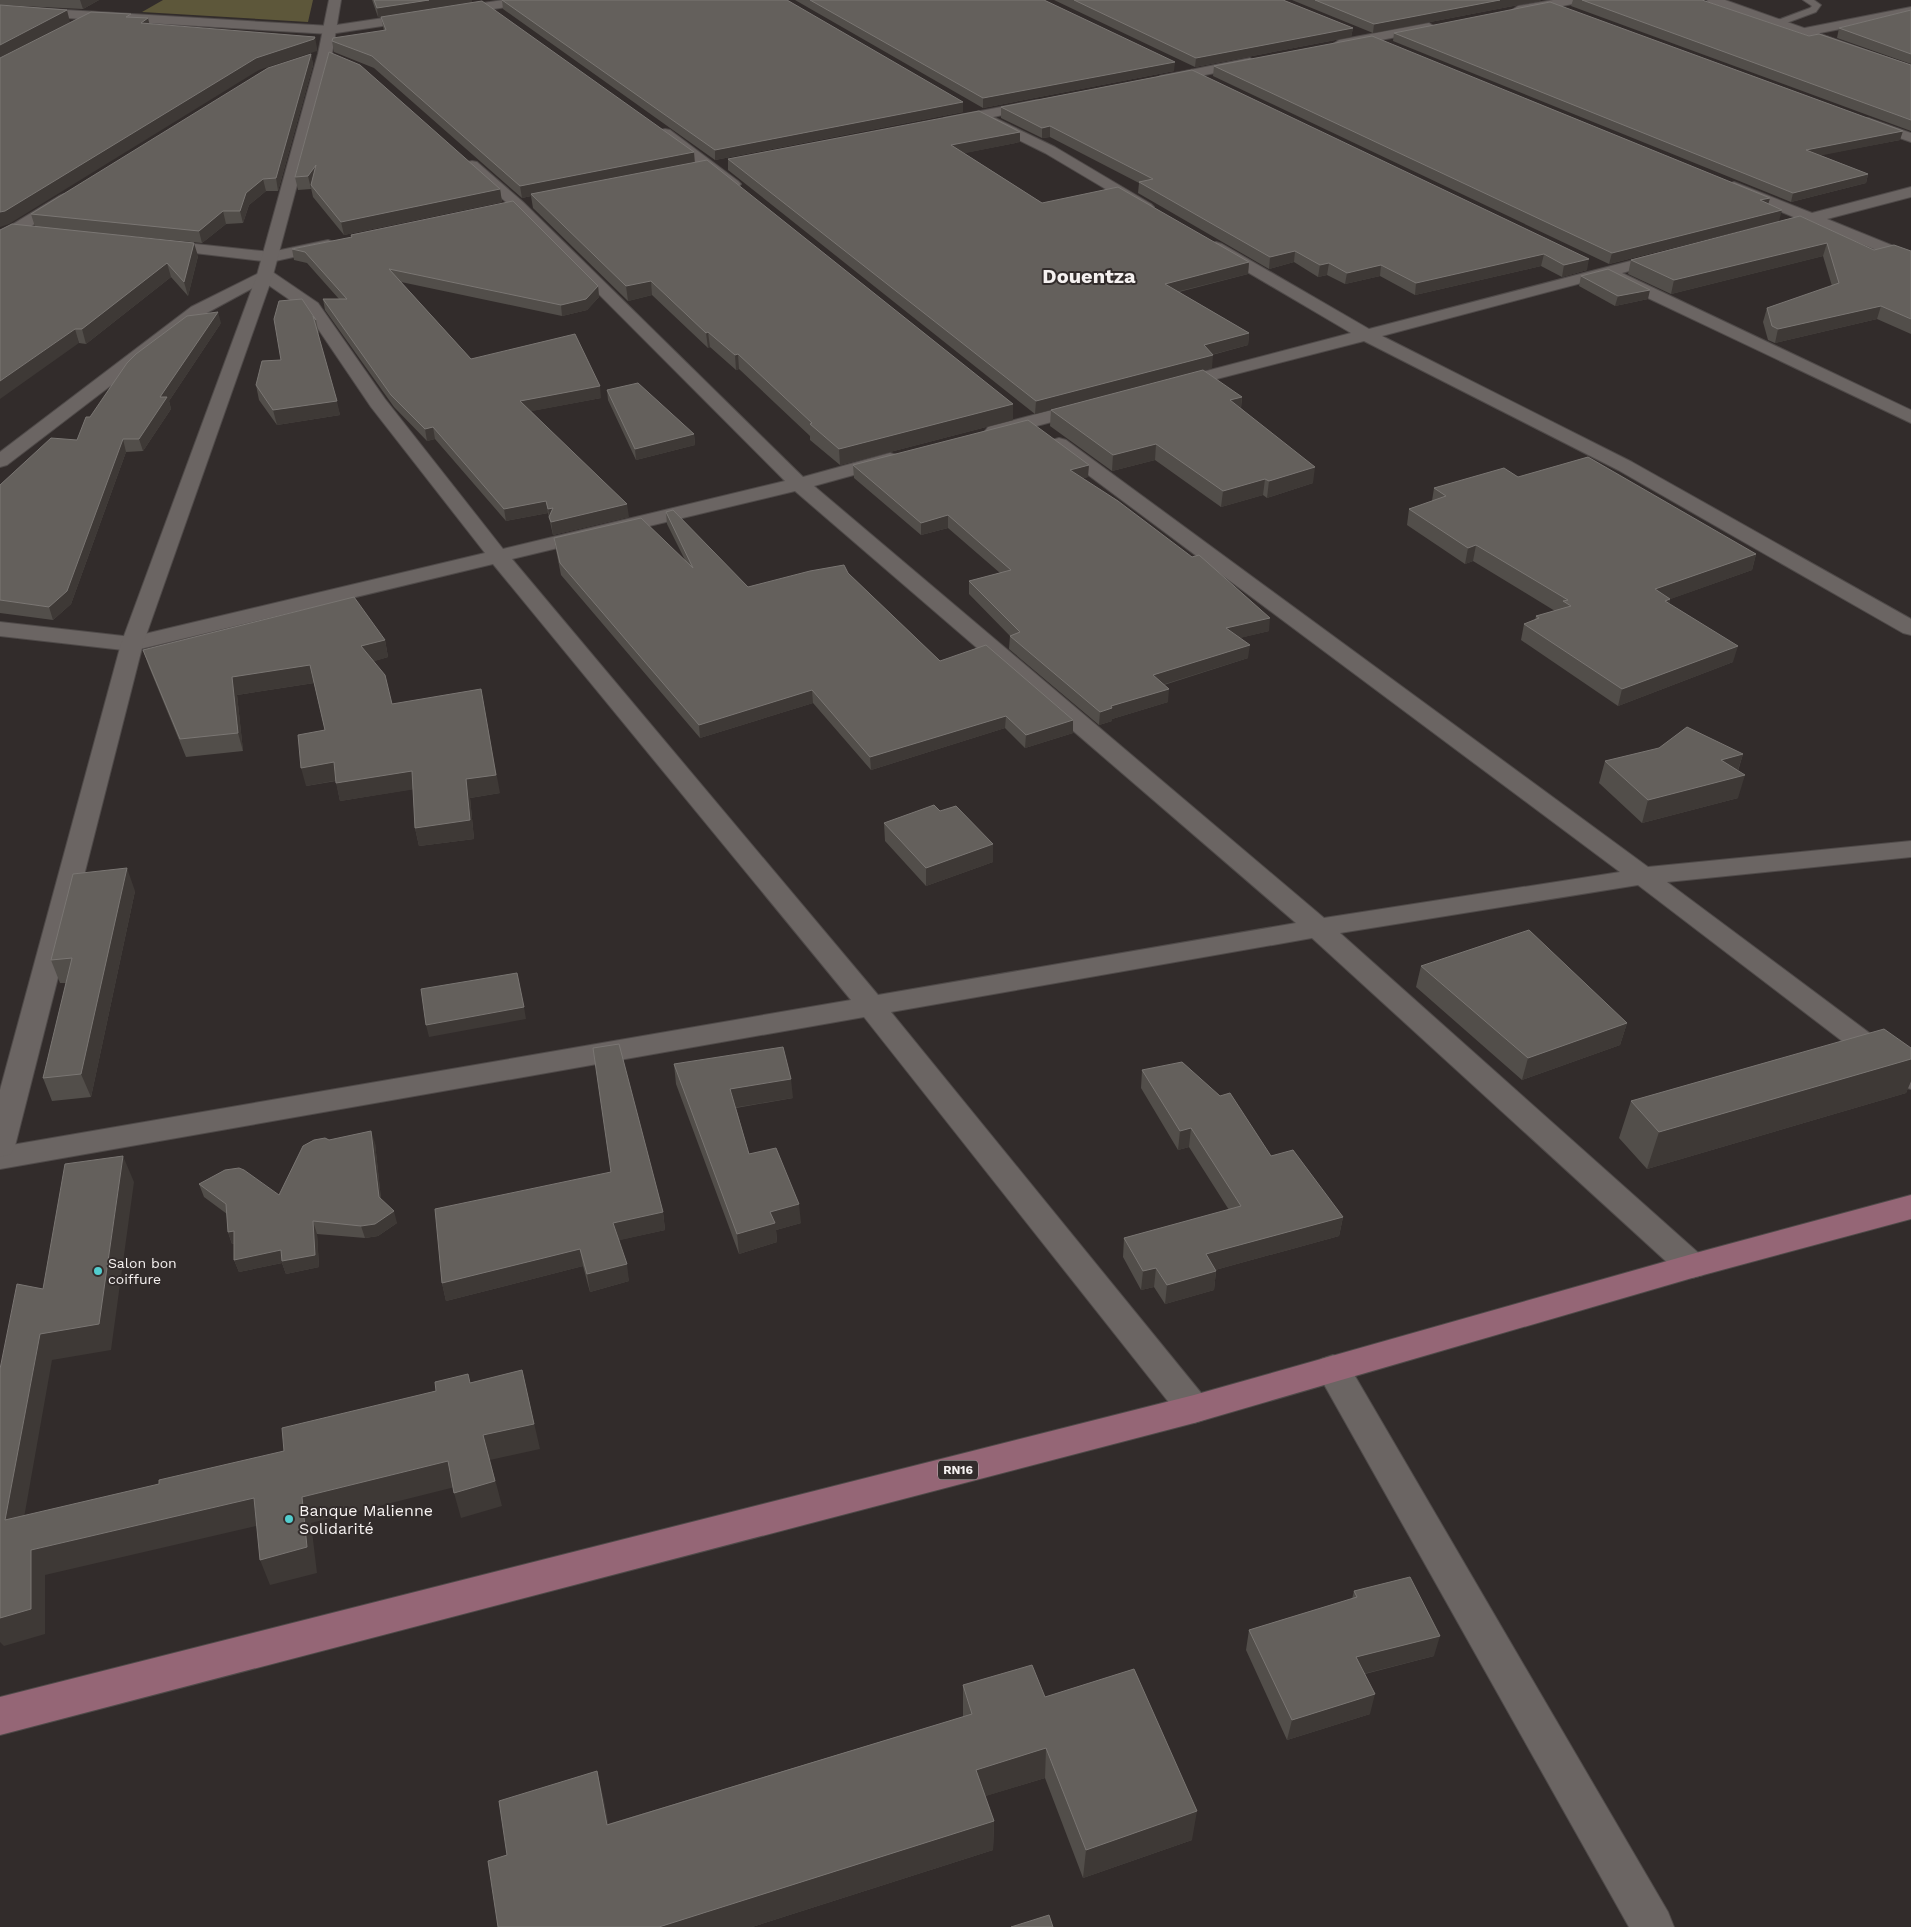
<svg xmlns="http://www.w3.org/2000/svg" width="1911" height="1927" font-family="'Work Sans',sans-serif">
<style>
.green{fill:#5d573a}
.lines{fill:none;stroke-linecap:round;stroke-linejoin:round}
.lane-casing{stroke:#4f4a49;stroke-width:2}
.street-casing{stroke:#4f4a49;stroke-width:2}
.secondary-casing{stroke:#4f4a49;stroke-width:2}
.primary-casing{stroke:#4f4a49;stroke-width:2}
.lane{fill:#6b6563;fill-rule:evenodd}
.street{fill:#6b6563;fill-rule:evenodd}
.secondary{fill:#6b6563;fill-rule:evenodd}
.primary{fill:#956676;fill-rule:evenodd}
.wall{fill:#524e4a}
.shaded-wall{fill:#3e3936}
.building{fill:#64605c;stroke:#7a7673}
.poi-dot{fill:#52cdce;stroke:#322c2b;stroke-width:2}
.labels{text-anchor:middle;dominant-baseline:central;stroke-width:4;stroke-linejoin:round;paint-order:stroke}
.shield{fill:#322c2b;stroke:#bab6b5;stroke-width:1}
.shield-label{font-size:12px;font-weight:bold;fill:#f5f1f0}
.poi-label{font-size:14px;fill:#f5f1f0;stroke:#322c2b;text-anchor:start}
.near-poi-label{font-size:16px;fill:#f5f1f0;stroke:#322c2b;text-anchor:start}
.far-town-label{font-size:20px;font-weight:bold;fill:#f5f1f0;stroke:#322c2b}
</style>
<rect width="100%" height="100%" fill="#322c2b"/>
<path class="green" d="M163,0H313L308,22L142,12Z"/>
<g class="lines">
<g class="lane-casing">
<path id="lane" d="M1803,0H1814L1821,5L1816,12L1781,25H1775V21L1810,8L1812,6Z"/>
</g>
<g class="street-casing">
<path id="street" d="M503,0H533L527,4L330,34L0,14V6L330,26Z
M1553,0H1579L1573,4L1518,14L1512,10L1518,6Z
M1911,7V15L1805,36L1799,32L1805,28Z
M1429,23L1435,27L1433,30L1339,48L1333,44L1339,40Z
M1250,58L1257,62L1255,65L1160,84L1153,80L1160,76Z
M1037,100L1044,104L1042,107L993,117L1055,147L1151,204L1154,207L1151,210H1141L1045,153L982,122L980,119L949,125L944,124L942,121L944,118L949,117Z
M1868,118L1911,133V142L1863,125L1861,122L1863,119Z
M665,129L670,130L738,181L741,184L738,187H728L660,136L658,133L660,130Z
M472,161L477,162L523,202L803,477L890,453L897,455L900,459L897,463L814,486L1324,918L1620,872L1052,448L1049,444L1052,440L1059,438L1066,440L1648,867L1911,841V857L1667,882L1911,1064V1089L1901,1086L1638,885L1340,933L1703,1257L1708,1266L1703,1275L1692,1278L1681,1275L1312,938L891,1012L1206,1399L1211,1409L1206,1419L1194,1423L1182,1419L864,1017L0,1169V1147L851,1000L493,564L132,651L0,636V622L132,637L485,553L371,407L306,311L264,282L203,315L7,465L0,467V452L191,307L265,270L271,271L318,303L385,399L503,549L785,481L513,208L467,168L465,165L467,162ZM795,491L1296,923L878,995L512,559Z
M1734,182L1812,213L1911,187V197L1827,219L1911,253V264L1810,223L1771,234L1765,232L1763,229L1765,226L1796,218L1729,190L1726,187L1729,184Z
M64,194L69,196L72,199L69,202L6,242L0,244V232L59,196Z
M158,240L271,252L328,240L334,242L336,245L334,248L271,262L152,248L150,245L152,242Z
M1216,242L1222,244L1369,329L1661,253H1673L1675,256L1673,259L1622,273L1911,410V423L1610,280L1608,276L1382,336L1632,462L1911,619V635L1903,633L1618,470L1364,341L1174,390L1168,389L1165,385L1168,381L1351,333L1210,250L1208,247L1210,244Z
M1086,401L1093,403L1095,407L1093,411L995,437L988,435L985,431L988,427Z
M1333,1355L1345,1359L1668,1912L1674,1927H1629L1321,1379L1316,1369L1321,1359Z"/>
</g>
<g class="secondary-casing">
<path id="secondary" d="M329,0H341L332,54L273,275L143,644L15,1146L11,1154L0,1157V1090L121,644L257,275L318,54Z
M1707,0H1725L1911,66V74L1709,3Z"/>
</g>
<g class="primary-casing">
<path id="primary" d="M1911,1195V1219L1692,1278L1194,1423L0,1735V1697L1194,1395L1692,1254Z"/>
</g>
<use href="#lane" class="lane"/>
<use href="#street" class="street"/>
<use href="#secondary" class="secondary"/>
<use href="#primary" class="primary"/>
</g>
<path class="wall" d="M0,0H99L83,9L0,5Z
M372,0H472V3L378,17Z
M502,0L963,112L715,160L503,9Z
M795,0H1044L1174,71L983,108Z
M1054,0H1283L1353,28L1351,37L1195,67Z
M1292,0H1541L1539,1L1373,33Z
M1573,0H1702L1809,36L1911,65V131L1571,6Z
M1911,10V64L1837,38L1839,28Z
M381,17L695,163L1013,404V420L840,465L810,440V436L739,369L736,370L710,347L708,348L652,295L628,301L533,208L531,196L522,198L374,68L334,52L332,41L384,31Z
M1394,33L1900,140L1820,155L1868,174L1866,183L1791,202L1393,41Z
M329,52L500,189L502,202L344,235L313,197L311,188V189L298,190L295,177Z
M311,54L313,65L278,191H266L249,205L243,223L226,224L202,243L128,236L198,256L188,296L171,277L86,344L79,343L35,227L31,214Z
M1214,66L1770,198L1768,204L1779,221L1609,264L1213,76Z
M1192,70L1587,270L1562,277L1541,266L1415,295L1380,276L1345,284L1327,275L1318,277L1294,262L1269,269L1138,193L1139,183L1050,137L1042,138L1001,118V107Z
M1020,142L964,153L1042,203L1249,262L1248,274L1179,292L1249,333L1248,345L1212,355V368L1139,387L1242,397L1241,408L1313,483L1267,498L1263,495L1221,507L1155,460L1112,471L1050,426L1051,410L1035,414L728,170V159Z
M1800,216L1874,250L1911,251V334L1877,319L1775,343L1768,340L1763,322L1767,308L1832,286L1823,256L1671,294L1628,274L1631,260Z
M351,235L598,286L599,297L587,310L562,316L401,282L471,359L601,398L531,411L629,517L553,535L548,513L506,521L435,439L427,441L394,407L325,310L323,299H339L307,263L294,260L292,249L352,237Z
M1581,276L1648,299L1615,306L1579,286Z
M302,299L316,320L319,334L317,332L340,415L277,425L259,400L256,385L281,360Z
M221,323L169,401L171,409L143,451L126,452L71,604L53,620L0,613V485L77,440L90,417Z
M607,390L694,434L695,445L636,460L608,400Z
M853,465L1088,477L1083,478L1269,631L1239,638L1248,658L1164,685L1168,702L1112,719V721L1099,725L1009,649L1010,636L969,594V581L1000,573L948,528L921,535L854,478Z
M1518,477L1756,554L1752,570L1670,599L1669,604L1733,662L1618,706L1521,640L1524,624L1535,620L1536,616L1555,611L1473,561L1465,564L1407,525L1409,509L1432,501L1434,488Z
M666,512L748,587L848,573L940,661L1073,720V733L1025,748L1005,728L871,770L813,703L700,738L561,575L556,550L554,538L685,560L667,524Z
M385,640L388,657L374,661L392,704L500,793L470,798L474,839L419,846L415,828L413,789L340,801L336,781L306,786L325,730L314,683L237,695L243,751L186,757L149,667L143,650Z
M1743,754L1738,771V798L1642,823L1599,783L1605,761Z
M884,823L993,862L926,886L885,841Z
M135,891L91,1097L52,1101L43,1078L66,983H60L51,960Z
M1421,966L1627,1023L1620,1045L1522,1080L1416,987Z
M1911,1048V1081L1906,1093L1647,1169L1619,1138L1631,1101Z
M674,1064L793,1098L736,1108L749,1154L801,1223L776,1230L777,1242L739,1254L676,1084Z
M1142,1070L1271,1156L1343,1217L1339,1236L1215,1270L1216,1271L1214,1290L1165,1304L1154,1287L1141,1290L1123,1257L1124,1238L1229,1210L1189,1147L1178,1150L1141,1088Z
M329,1140L375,1143L381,1199L397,1223L378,1236L365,1238L317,1234L319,1267L286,1274L282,1263L239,1272L234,1260V1244H232L228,1232L227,1214L204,1197L199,1184L279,1195Z
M663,1212L665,1230L619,1240L629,1281L590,1292L583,1266L446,1301L442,1283Z
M1354,1591L1434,1656L1365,1674L1370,1714L1287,1740L1246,1650L1249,1630L1352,1599Z
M963,1685L1045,1697L1192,1840L1083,1878L1045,1778L985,1796L994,1821L993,1850L752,1927H498L507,1855L597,1771L608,1824L963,1717Z"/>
<path class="shaded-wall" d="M80,0H99L83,9Z
M429,0H472V3L378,17L377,8Z
M1500,0H1541L1539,1L1373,33L1374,24Z
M67,10L70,22L0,59V45Z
M148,18L151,30L141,23Z
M1353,28L1351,37L1195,67L1196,58Z
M315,37L317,48V51L259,70L9,224L0,227V212L256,58Z
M311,54L313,65L278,191L276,178Z
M1175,62L1174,71L983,108V98Z
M963,102V112L715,160V150Z
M1050,126V137L1042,138V128Z
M1903,131L1900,140L1803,159L1806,150Z
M1020,132V142L951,156V145Z
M694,152L695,164L531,194V196L522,198L520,186Z
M316,165L311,185V189L308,176Z
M1868,174L1866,183L1791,202L1793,193Z
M263,179L266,191L249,205L243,223L240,211L246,193Z
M500,189L502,202L344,235L341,222Z
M1770,198L1767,208L1760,200Z
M1782,210L1779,221L1609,264L1612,253Z
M223,211L226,224L202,243L199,231Z
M194,243L198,256L188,296L184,282Z
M1827,243L1823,256L1671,294L1674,280Z
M1295,251L1294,262L1269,269L1270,257Z
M1544,254L1541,266L1415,295L1416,283Z
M1589,259L1587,270L1562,277L1564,265Z
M1249,262L1248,274L1164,295L1165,284Z
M167,263L171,277L86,344L82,329Z
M1329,263L1327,275L1318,277L1320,265Z
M1381,265L1380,276L1345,284L1347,273Z
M651,281L652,295L628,301L626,286Z
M598,286L599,297L587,310L562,316L561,305Z
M1650,290L1648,299L1615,306L1618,296Z
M1881,306L1877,319L1775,343L1778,329Z
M218,312L221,323L169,401L171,409L143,451L139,439L160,397Z
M75,329L79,343L0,399V381Z
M708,332L710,347L708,348L706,333Z
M1249,333L1248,345L1203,357L1204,345Z
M738,354L739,369L736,370L735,355Z
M1213,355L1212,368L1035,414L1036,401Z
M600,386L601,398L522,413L520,401Z
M1242,397L1240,413L1230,400Z
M337,401L340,415L277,425L273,410Z
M1013,404V420L840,465L839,449Z
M433,427L435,439L427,441L425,429Z
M694,434L695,445L636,460L635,449Z
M123,439L126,452L71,604L53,620L49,607Z
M1156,444L1155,460L1112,471L1113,455Z
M1089,465L1088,477L1069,482L1070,470Z
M1315,467L1313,483L1267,498L1269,481Z
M1265,479L1263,495L1221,507L1223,491Z
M546,501L548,513L506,521L504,509Z
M627,504L629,517L553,535L551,522Z
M553,508L550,522L548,509Z
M948,515V528L921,535V523Z
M1476,545L1473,561L1465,564L1468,548Z
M1756,554L1752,570L1651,606L1655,589Z
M1670,599L1666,615L1665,601Z
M1270,618L1269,631L1224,642L1226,628Z
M385,640L388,657L365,664L361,646Z
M1250,645L1248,658L1152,688L1153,675Z
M1738,646L1733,662L1618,706L1622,689Z
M310,665L314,683L237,695L243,751L238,733L232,677Z
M481,689L500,793L470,798L474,839L419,846L415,828L466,779Z
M1169,689L1168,702L1112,719V721L1099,725L1100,712L1111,706Z
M812,690L813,703L700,738L699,725Z
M1006,716L1005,728L871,770L870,757Z
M1073,720V733L1025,748L1026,735Z
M1743,754L1736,776L1721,760Z
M334,762L339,780L306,786L301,768Z
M412,771L416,789L340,801L336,783Z
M1745,775L1738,798L1642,823L1648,800Z
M993,844V862L926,886V868Z
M127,868L135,891L91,1097L81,1074Z
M524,1007L526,1019L429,1037L426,1025Z
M1627,1023L1620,1045L1522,1080L1528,1058Z
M1911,1059V1081L1906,1093L1647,1169L1659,1132Z
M791,1079L793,1098L732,1108L730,1089Z
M1191,1128L1189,1147L1178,1150L1180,1131Z
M371,1131L375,1143L382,1210L379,1197Z
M123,1156L134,1182L111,1350L52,1360L19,1546L5,1520L40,1334Z
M799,1204L801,1223L776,1230L777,1242L739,1254L737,1234L770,1212Z
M394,1211L397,1223L378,1236L365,1238L361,1226Z
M663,1212L665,1230L616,1241L613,1223Z
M1343,1217L1339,1236L1204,1273L1206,1254Z
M313,1221L317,1234L319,1267L286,1274L282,1263L239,1272L234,1260Z
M234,1231L238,1243L232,1244L228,1232Z
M580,1249L583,1266L446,1301L442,1283Z
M627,1264L629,1281L590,1292L587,1274Z
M1156,1268L1154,1287L1141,1290L1143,1271Z
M1216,1271L1214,1290L1165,1304L1167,1285Z
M522,1370L540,1449L490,1460L502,1506L461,1518L454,1493L483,1435Z
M448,1461L455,1487L311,1523L317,1573L270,1585L260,1560L302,1497Z
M254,1498L265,1524L45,1575V1634L4,1646L0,1642V1618L31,1550Z
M1440,1636L1434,1656L1351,1677L1356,1657Z
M1375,1694L1370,1714L1287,1740L1292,1720Z
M1046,1748L1045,1778L976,1799V1770Z
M597,1771L604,1800L614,1854L607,1825Z
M1197,1811L1192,1840L1083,1878L1086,1850Z
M994,1821L993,1850L752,1927H659Z"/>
<path class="building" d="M374,0H429L377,8Z
M502,0H787L963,102L715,150Z
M810,0H1044L1175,62L983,98Z
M1074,0H1283L1353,28L1196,58Z
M1315,0H1500L1374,24Z
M1582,0H1702L1809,36L1819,34L1911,65V120Z
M482,1L694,152L520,186L372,56L332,41L333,38L386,30L381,17Z
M1550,2L1903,131L1806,150L1868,174L1793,193L1394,33Z
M0,5L67,10L0,45Z
M1911,10V54L1839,28Z
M91,12L131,14L126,17L148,18L141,23L315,37L314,39L256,58L5,211L0,212V58Z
M1372,36L1770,198L1760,200L1782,210L1612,253L1214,66Z
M329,52L360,65L500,189L341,222L311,185L316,165L308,176L295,177Z
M311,54L276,178L263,179L246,193L240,211H223L199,231L31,214L268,68Z
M1192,70L1589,259L1564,265L1544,254L1416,283L1381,265L1347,273L1329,263L1320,265L1295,251L1270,257L1139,182L1153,179L1050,126L1042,128L1001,107Z
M979,111L1020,132L951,145L1042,203L1118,187L1249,262L1165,284L1249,333L1204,345L1213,355L1036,401L728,159Z
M707,160L1013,404L839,449L810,424L812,423L738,354L735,355L708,332L706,333L651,281L626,286L531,194Z
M513,201L598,286L586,299L561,305L389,269L471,359L575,334L600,386L520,401L627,504L551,522L549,517L553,508L548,509L546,501L504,509L433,427L425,429L391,395L323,299H347L305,252L292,249L352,237L351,235Z
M1800,216L1874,250L1894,245L1911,251V319L1881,306L1778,329L1772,326L1767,308L1839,283L1827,243L1674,280L1631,260Z
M12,224L194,243L184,282L167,263L82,329H75L0,381V230Z
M1608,269L1650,290L1618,296L1581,276Z
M302,299L316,320L313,316L337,401L273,410L256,385L262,361L281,360L274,319L279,301Z
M218,312L160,397H167L139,439H123L67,591L49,607L0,600V485L51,438L77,440L86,417H90L127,363L136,354L187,316Z
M1203,370L1242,397L1230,400L1315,467L1269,481L1265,479L1223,491L1156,444L1113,455L1051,410Z
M638,383L694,434L635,449L607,390Z
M1028,420L1089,465L1070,470L1118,501L1192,557L1199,555L1270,618L1226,628L1250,645L1153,675L1169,689L1111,706L1112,708L1100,712L1010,636L1020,632L969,581L1011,570L948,515L921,523L853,465Z
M1588,457L1756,554L1655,589L1670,599L1665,601L1738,646L1622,689L1524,624L1539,618L1536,616L1571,606L1563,601L1568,600L1476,545L1468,548L1409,509L1446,496L1434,488L1504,468L1518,477Z
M673,510L748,587L810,571L844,565L848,573L940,661L986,645L1073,720L1026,735L1006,716L870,757L812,690L699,725L560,563L554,538L641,518L693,568L666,512Z
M354,597L385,640L361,646L385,675L392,704L481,689L496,775L466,779L470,820L415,828L412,771L336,783L334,762L301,768L298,735L325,730L310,665L232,677L238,733L180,739L143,650Z
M1687,727L1743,754L1721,760L1745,775L1648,800L1605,761L1659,748Z
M934,805L940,811L956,806L993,844L926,868L884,823Z
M127,868L81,1074L43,1078L72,958L51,960L73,874Z
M1529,930L1627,1023L1528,1058L1421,966Z
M517,973L524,1007L426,1025L421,989Z
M1884,1029L1911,1048V1059L1659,1132L1631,1101Z
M619,1044L663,1212L613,1223L627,1264L587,1274L580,1249L442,1283L435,1209L611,1172L593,1048Z
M783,1047L791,1079L730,1089L749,1154L776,1148L799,1204L770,1212L775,1223L737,1234L674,1064Z
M1182,1062L1220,1096L1230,1093L1271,1156L1293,1150L1343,1217L1206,1254L1216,1271L1167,1285L1156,1268L1143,1271L1124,1238L1241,1206L1191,1128L1180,1131L1142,1070Z
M371,1131L379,1197L394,1211L375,1224L361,1226L313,1221L315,1255L282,1261L281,1250L234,1260V1231L228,1232L226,1204L199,1184L225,1170L239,1168L244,1170L279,1195L303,1146L314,1140L325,1138L329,1140Z
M123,1156L99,1324L40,1334L5,1520L159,1484V1480L284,1451L282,1428L436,1391L435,1382L468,1374L470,1383L522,1370L534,1424L483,1435L495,1481L454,1493L448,1461L302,1497L307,1547L260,1560L254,1498L31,1550V1609L0,1618V1369L17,1284L43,1289L65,1164Z
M1410,1577L1440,1636L1356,1657L1375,1694L1292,1720L1249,1630L1357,1597L1354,1591Z
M1032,1665L1045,1697L1134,1669L1197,1811L1086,1850L1046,1748L976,1770L994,1821L659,1927H498L488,1861L507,1855L499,1801L597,1771L607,1825L972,1714L963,1685Z
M1049,1915L1053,1927H1011Z"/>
<g class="poi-dot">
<circle cx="98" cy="1271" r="5"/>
<circle cx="289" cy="1519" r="5"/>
</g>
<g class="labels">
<rect class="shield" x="938" y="1460.5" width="40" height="19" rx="4"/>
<g class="shield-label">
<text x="958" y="1470">RN16</text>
</g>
<g class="poi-label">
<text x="108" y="1263">Salon bon<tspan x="108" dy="16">coiffure</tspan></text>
</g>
<g class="near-poi-label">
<text x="299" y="1510">Banque Malienne<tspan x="299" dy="18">Solidarité</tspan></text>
</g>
<g class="far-town-label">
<text x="1089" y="276">Douentza</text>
</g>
</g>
</svg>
